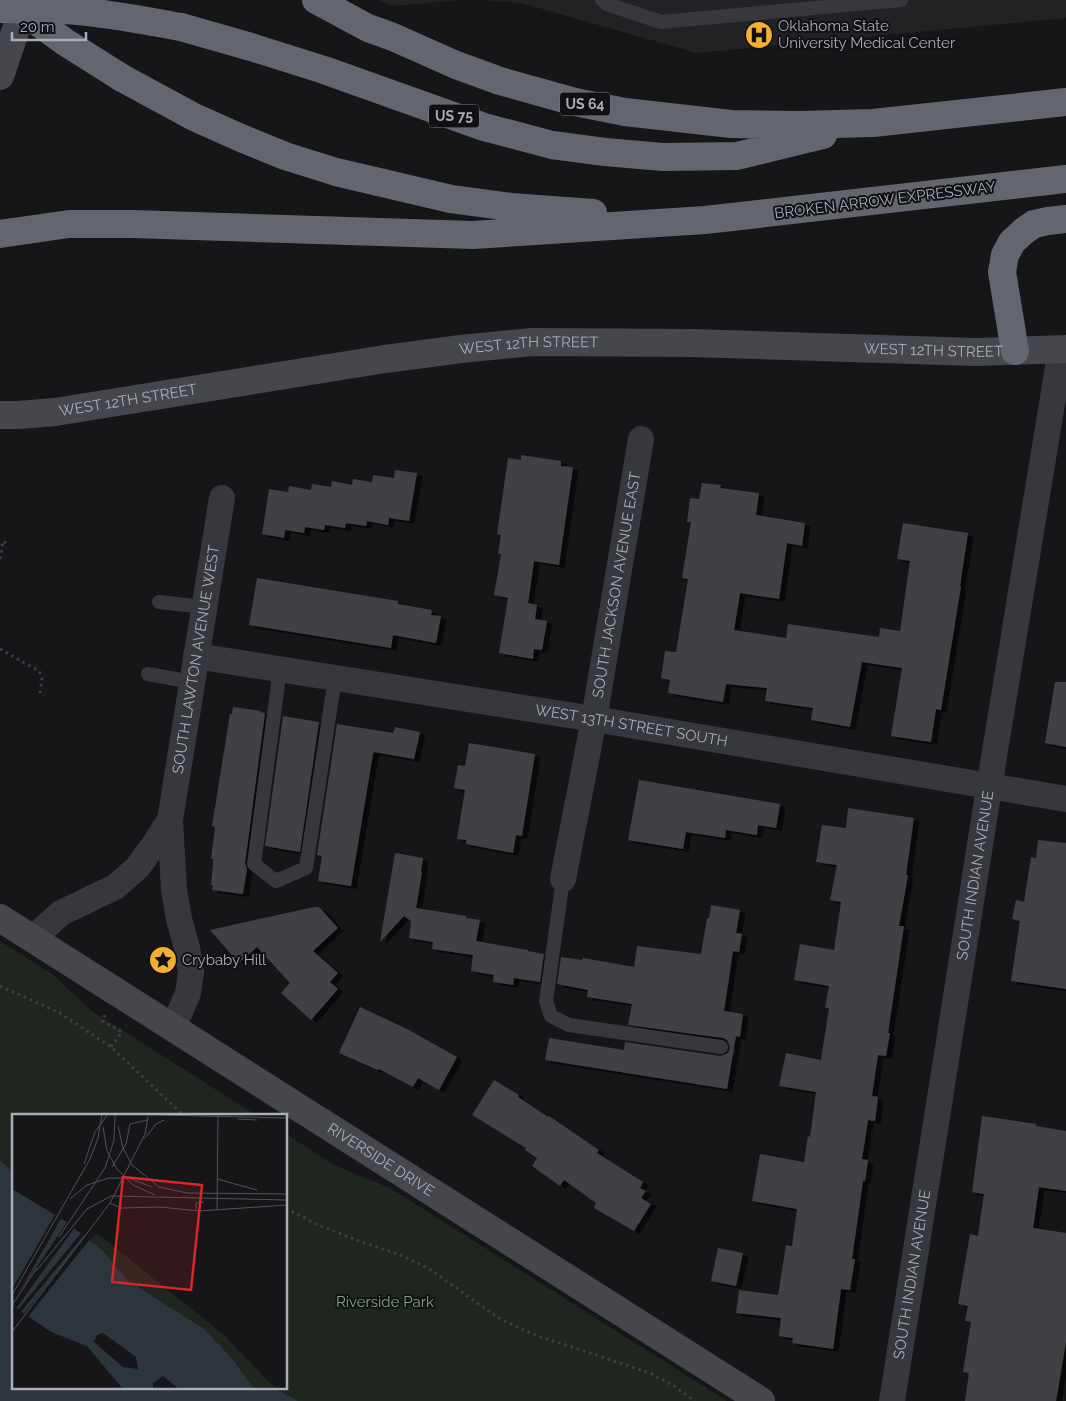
<svg xmlns="http://www.w3.org/2000/svg" width="1066" height="1401" font-family="Raleway,sans-serif">
<style>
.built{fill:#222225}
.green{fill:#1e261f}
.water{fill:#2c353c}
.building{fill:#404145;filter:url(#shadow)}
.lines{fill:none;stroke-linecap:round;stroke-linejoin:round}
.path{stroke:#3d3f44;stroke-width:3;stroke-dasharray:2.5 4;stroke-linecap:butt}
.lane{stroke:#37383d;stroke-width:14}
.street{stroke:#37383d;stroke-width:26}
.secondary{stroke:#45474d;stroke-width:28}
.highway{stroke:#63666e;stroke-width:28}
.highway-bridge{stroke:#63666e;stroke-width:28}
.labels{text-anchor:middle;dominant-baseline:central;stroke-width:4;stroke-linejoin:round;paint-order:stroke}
.shield{fill:#111113;stroke:#7b7e86;stroke-width:1}
.shield-label{font-size:14px;font-weight:bold;fill:#a8adb8}
.poi-label{font-size:15px;fill:#a8adb8;stroke:#111113;text-anchor:start}
.street-label{font-size:15px;fill:#a8adb8;stroke:#111113}
.park-label{font-size:15px;fill:#7fa381;stroke:#111113}
.inset-road{fill:none;stroke:#505258;stroke-width:1}
.view{fill:#d62828;fill-opacity:0.15;stroke:#d62828;stroke-width:2.5}
.inset-edge{fill:none;stroke:#a8adb8;stroke-width:2.5}
</style>
<defs>
<filter id="shadow"><feDropShadow dx="5.5" dy="3" stdDeviation="0" flood-color="#0009"/></filter>
</defs>
<rect width="100%" height="100%" fill="#161618"/>
<path class="built" d="M379,0H461L393,6Z
M482,0H1066V18L697,53L521,3Z"/>
<path class="green" d="M0,941L52,974L92,1011L256,1115H14V1173L0,1160Z
M286,1134L336,1166L390,1188L727,1401H298L272,1387H286Z"/>
<path class="water" d="M0,1160L14,1173V1387H272L298,1401H0Z"/>
<path class="building" d="M521,455L561,461V466L573,467L559,565L534,561L528,603L537,605L535,619L547,621L542,650L534,649L533,659L499,653L508,598L494,595L501,554H498L501,535L497,534L508,458L521,460Z
M395,470L417,473L409,521L389,518L388,525L367,521L366,526L346,523L345,528L325,525L324,530L305,527L304,533L285,530L284,538L262,534L269,489L288,492L289,486L311,490L312,484L331,487L332,481L352,485L353,479L372,482L373,475L394,478Z
M702,483L721,485L720,488L759,493L756,515L805,523L802,546L787,543L779,599L740,593L734,630L786,638L788,624L879,637L880,628L900,631L910,561L897,559L903,523L968,533L960,586H961L941,710L936,709L931,742L891,736L902,668L862,662L850,727L811,720L813,708L765,701L767,688L726,684L723,702L668,693L670,680L661,678L665,651L676,652L688,579L682,578L691,522H687L690,498L699,499Z
M257,578L398,601V604L432,610L431,615L441,616L436,643L393,635L391,648L249,625Z
M1055,682H1066V747L1045,743Z
M233,707L261,711L260,712L265,713L245,863L247,869L243,894L212,890L213,885H211L213,864V859H211L215,827L212,826L230,714H232Z
M283,716L319,722L300,852L265,846Z
M337,724L393,733L395,727L420,732L414,759L374,752L373,754L351,886L318,881L322,856L317,855Z
M469,743L535,754L522,836L516,835L513,853L466,844V840L457,839L465,790L454,788L458,765L465,766Z
M639,780L780,804L776,828L758,825L757,835L726,830L725,838L686,832L683,849L628,840Z
M848,808L914,818L906,875H908L899,926H904L888,1033H890L886,1056L878,1055L872,1096L878,1097L875,1121L868,1120L862,1159L868,1160L865,1181H863L852,1259H855L850,1290L841,1289L833,1349L792,1343L793,1338L779,1336L781,1318L736,1313L739,1290L778,1295L786,1245L792,1246L797,1209L752,1201L760,1154L804,1162L808,1136L810,1137L816,1092L779,1086L786,1053L821,1060L829,1008H825L829,986L794,980L800,944L834,950L841,902L830,900L837,865L816,862L822,825L846,828Z
M1038,840L1066,843V989L1011,981L1020,921L1012,919L1016,900L1024,902L1031,857L1036,858Z
M395,853L423,858L421,872H422L416,908L466,916V918L480,920L476,941L528,950V951L544,954L540,982L514,978L513,985L493,982L494,975L471,971L473,955L432,949L433,942L409,938L411,921L404,916L380,942Z
M711,905L740,910L736,933L742,934L739,952L733,951L724,1011L743,1014L740,1037L736,1036L727,1089L545,1060L549,1038L624,1050L625,1042L720,1056L724,1055L728,1053L730,1049L729,1044L727,1040L723,1038L628,1025L632,1004L587,997L588,990L557,984L561,957L582,960L583,958L634,967L637,946L701,954L707,918H709Z
M314,907H319L338,928L313,951L338,973L330,982L338,989L311,1020L281,993L290,983L257,947L239,963L210,930Z
M360,1007L407,1029L457,1057L439,1090L418,1078L413,1087L379,1069L378,1070L339,1053Z
M494,1080L519,1095L518,1097L548,1117L549,1116L599,1150L597,1153L643,1182L640,1188L646,1191L641,1198L651,1204L634,1231L594,1208L596,1203L564,1180L560,1186L532,1166L537,1158L525,1150L526,1148L472,1115Z
M982,1116L1036,1124V1126L1066,1131V1191L1039,1187L1033,1228L1066,1233V1342L1056,1401H965L969,1373L963,1372L971,1322L965,1321L968,1306L958,1304L970,1234L978,1236L984,1194L972,1192Z
M718,1248L743,1253L736,1286L711,1281Z"/>
<g class="lines">
<path class="path" d="M0,559L3,541L6,543
M0,649L39,671L42,678L40,693L44,695
M0,986L60,1013L111,1047L183,1115
M105,1015L102,1021L122,1032L111,1047
M286,1208L316,1224L351,1238L403,1256L431,1270L497,1317L532,1334L650,1373L674,1386L695,1401"/>
<path class="lane" d="M602,0L607,4L661,22L901,0
M159,602L204,607
M280,669L254,864L276,881L306,868L335,678
M148,674L192,682
M563,879L546,1001L551,1016L569,1025L721,1047"/>
<g class="street">
<path id="s1" d="M196,656L594,719L1066,799"/>
<path id="s2" d="M563,879L594,719L641,439"/>
<path d="M33,938L61,913L115,887L137,868L151,849L170,820"/>
<path id="s3" d="M173,1028L188,993L191,972L187,948L179,919L174,890L170,820L222,498"/>
<path id="s4" d="M892,1401L993,763L1061,349"/>
</g>
<g class="secondary">
<path d="M0,76L26,0"/>
<path id="s5" d="M0,415H19L55,412L385,359L461,349L532,342L692,343L976,352L1066,349"/>
<path id="s6" d="M0,918L761,1401"/>
</g>
<path class="highway" d="M316,0L368,28L393,37L456,65L500,81L575,102L625,112L731,124L799,125L873,123L1066,102
M181,27L251,47L324,70L484,127L552,145L605,152L663,157L737,156L823,135
M122,78L194,117L241,138L285,156L336,172L451,199L511,207L593,213
M0,234L69,224H132L473,235L705,220L1066,179
M1015,351L1002,272L1005,255L1012,242L1024,231L1034,224L1048,221L1066,219"/>
<path class="highway-bridge" d="M15,6L65,42L122,78
M0,9C26,9 52,9 78,11C112,14 147,21 181,27"/>
</g>
<defs>
<g id="hospital-disc" transform="scale(1.4375)"><circle r="9.5" fill="#f2b134" stroke="#111113"/><path d="M-5-5h3v3.5h4V-5h3V5h-3V1.5h-4V5h-3Z" fill="#111"/></g>
<g id="sight-disc" transform="scale(1.4375)"><circle r="9.5" fill="#f2b134" stroke="#111113"/><path d="M0-6L1.8-2.2L6-1.7L2.9 1.2L3.7 5.4L0 3.3L-3.7 5.4L-2.9 1.2L-6-1.7L-1.8-2.2Z" fill="#111"/></g>
</defs>
<g fill-rule="evenodd">
<use href="#hospital-disc" x="759" y="35"/>
<use href="#sight-disc" x="163" y="960"/>
</g>
<g class="labels">
<g class="shield">
<rect x="560" y="92.5" width="50" height="23" rx="4"/>
<rect x="429" y="104.5" width="50" height="23" rx="4"/>
</g>
<g class="shield-label">
<text x="585" y="104">US 64</text>
<text x="454" y="116">US 75</text>
</g>
<g class="poi-label">
<text x="778" y="26">Oklahoma State<tspan x="778" dy="17">University Medical Center</tspan></text>
<text x="182" y="960">Crybaby Hill</text>
</g>
<g class="street-label">
<text transform="translate(885 200) rotate(-7)">BROKEN ARROW EXPRESSWAY</text>
<text stroke="none"><textPath href="#s5" startOffset="534">WEST 12TH STREET</textPath></text>
<text stroke="none"><textPath href="#s5" startOffset="939">WEST 12TH STREET</textPath></text>
<text stroke="none"><textPath href="#s5" startOffset="129">WEST 12TH STREET</textPath></text>
<text stroke="none"><textPath href="#s2" startOffset="299">SOUTH JACKSON AVENUE EAST</textPath></text>
<text stroke="none"><textPath href="#s3" startOffset="376">SOUTH LAWTON AVENUE WEST</textPath></text>
<text stroke="none"><textPath href="#s1" startOffset="441">WEST 13TH STREET SOUTH</textPath></text>
<text stroke="none"><textPath href="#s4" startOffset="532">SOUTH INDIAN AVENUE</textPath></text>
<text stroke="none"><textPath href="#s6" startOffset="451">RIVERSIDE DRIVE</textPath></text>
<text stroke="none"><textPath href="#s4" startOffset="128">SOUTH INDIAN AVENUE</textPath></text>
</g>
<g class="park-label">
<text x="385" y="1302">Riverside Park</text>
</g>
</g>
<g transform="translate(12 1114)">
<rect width="275" height="275" fill="#161618"/>
<path d="M85,119L211,220L264,275H242L219,243L191,214L115,166L77,127Z" fill="#1e261f"/>
<path d="M0,75L53,107L92,138L115,166L191,214L219,243L242,275H167L151,262L141,269V275H111L75,232L39,218L0,191ZM91,219L124,243L126,255L111,253L82,228L85,221Z" fill="#2c353c" fill-rule="evenodd"/>
<path d="M44,99L50,103L6,180L56,107L63,113L3,196L0,175ZM70,118L73,120L8,199L5,197ZM74,121L78,125L15,204L11,201Z" fill="#161618"/>
<path class="inset-road" d="M108,0L275,4M226,5L245,6M106,12L111,34L120,51L147,73L175,79L275,80M91,13L95,37L105,55L121,71L143,81M132,25L144,10L152,6M72,50L83,18L96,0M100,53L114,30L118,10L135,6M205,65L245,76M58,85L75,71L97,64H116L140,73M98,89L109,94L148,93L187,97L275,91M205,96L206,1M184,97V89L192,88M47,123L93,54L102,26L103,0M24,157L75,95L99,82L275,86M0,181L78,45L86,24L90,0M0,191L25,154M0,218L98,89L133,20L136,3"/>
<path class="view" d="M111,63L190,71L179,176L100,168Z"/>
<rect width="275" height="275" class="inset-edge"/>
</g>
<path d="M12 32v8h74v-8" fill="none" stroke="#a8adb8" stroke-width="2.5"/>
<text x="20" y="32" font-size="15" fill="#a8adb8" stroke="#111113" stroke-width="4" paint-order="stroke">20 m</text>
</svg>
